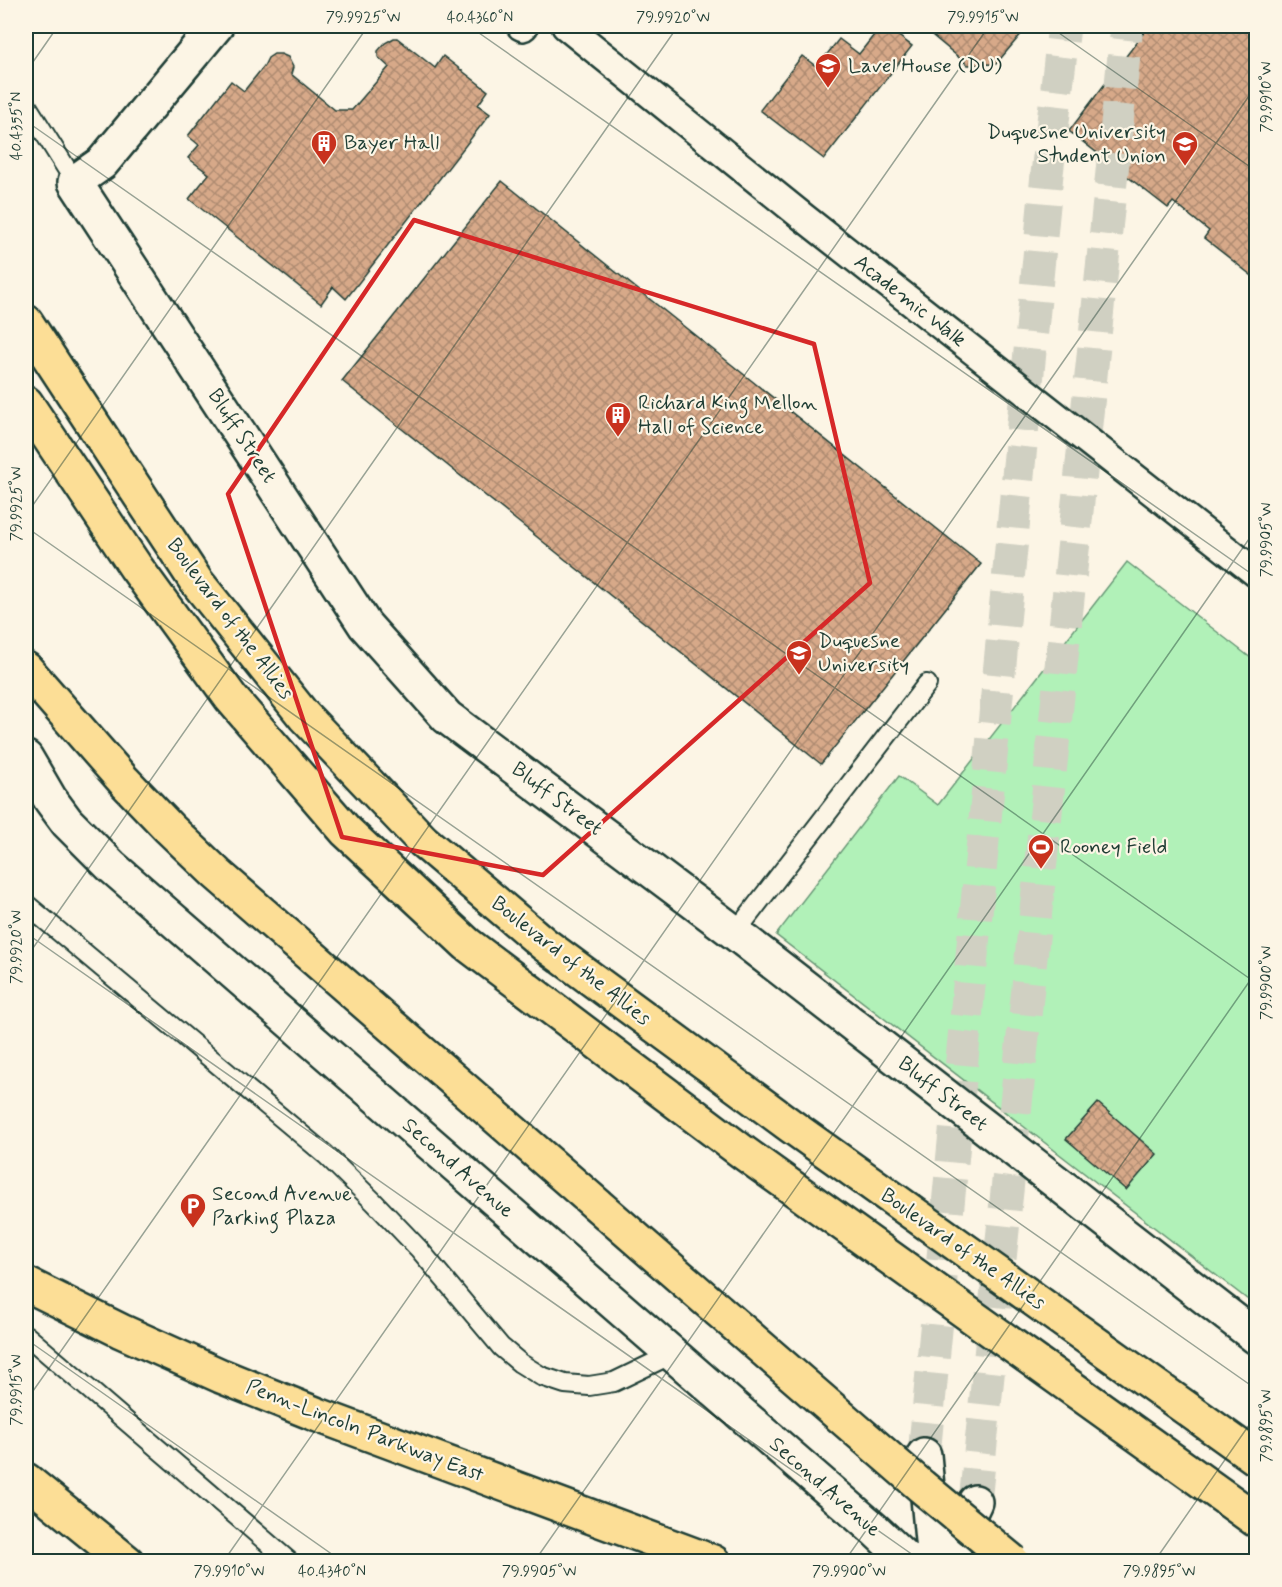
<svg xmlns="http://www.w3.org/2000/svg" width="1282" height="1587" font-family="Mynerve,sans-serif">
<style>
.pitch{fill:#b1f1b8;stroke:#689776;stroke-width:1.5}
.building{fill:url(#building-cross-hatch);stroke:#1f3d34;stroke-width:1.5}
.lines{fill:none;stroke-linecap:round;stroke-linejoin:round}
.secondary-tunnel{stroke:#d0d0c2;stroke-width:33;stroke-dasharray:33 16;stroke-linecap:butt}
.service-casing{stroke:#1f3d34;stroke-width:22}
.pedestrian-casing{stroke:#1f3d34;stroke-width:32}
.minor-casing{stroke:#1f3d34;stroke-width:38}
.secondary-casing{stroke:#1f3d34;stroke-width:38}
.trunk-casing{stroke:#1f3d34;stroke-width:38}
.motorway-casing{stroke:#1f3d34;stroke-width:38}
.service{stroke:#fcf5e5;stroke-width:18}
.pedestrian{stroke:#fcf5e5;stroke-width:27}
.minor{stroke:#fcf5e5;stroke-width:33}
.secondary{stroke:#fcf5e5;stroke-width:33}
.trunk{stroke:#fcde96;stroke-width:33}
.motorway{stroke:#fcde96;stroke-width:33}
.motorway-bridge-casing{stroke:#1f3d34;stroke-width:38;stroke-linecap:butt}
.motorway-bridge{stroke:#fcde96;stroke-width:33}
.marked{fill:none;stroke:#d62828;stroke-width:4.5;stroke-linejoin:round}
.ticks{fill:none;stroke:#1f3d34;stroke-width:1.5;stroke-opacity:0.45}
.labels{text-anchor:middle;dominant-baseline:central;stroke-width:4.5;stroke-linejoin:round;paint-order:stroke}
.poi-label{font-size:21px;fill:#1f3d34;stroke:#fcf5e5;text-anchor:start}
.street-label{font-size:21px;fill:#1f3d34;stroke:#fcf5e5}
.neatline{fill:none;stroke:#1f3d34;stroke-width:2}
.ticks-label{font-size:15px;text-anchor:middle;fill:#1f3d34}
</style>
<defs>
<pattern id="building-cross-hatch" width="8" height="8" patternUnits="userSpaceOnUse" patternTransform="scale(1.5)"><rect width="8" height="8" fill="#d7a989"/><path d="M0 0l8 8M0 8l8-8" fill="none" stroke="#ae8b71"/></pattern>
</defs>
<rect width="100%" height="100%" fill="#fcf5e5"/>
<filter id="ink" filterUnits="userSpaceOnUse"><feTurbulence type="fractalNoise" baseFrequency=".0167" numOctaves="2"/><feDisplacementMap in="SourceGraphic" scale="12" xChannelSelector="R" yChannelSelector="G"/><feConvolveMatrix kernelMatrix="1 2 1 2 8 2 1 2 1" color-interpolation-filters="sRGB"/></filter>
<g filter="url(#ink)">
<path class="pitch" d="M1127,562L1256,662V1306L776,935L899,776L938,805Z"/>
<path class="building" d="M657,26H674L667,33Z
M881,26H885L912,46L824,159L760,110L802,56L817,67L839,39L859,54Z
M921,26H1028L996,64L968,65Z
M1149,26H1256V279L1204,238L1209,231L1173,202L1168,208L1069,131Z
M394,38H397L435,68L443,56L488,91L478,105L490,114L346,299L333,287L321,304L189,199L209,174L188,158L199,145L188,136L231,81L244,91L264,66L268,58L274,54H281L288,57L293,67L291,74L335,110H352L389,67L378,57V51L385,43Z
M502,181L981,564L821,764L342,381Z
M1098,1103L1157,1154L1126,1190L1066,1139Z"/>
<g class="lines">
<path class="secondary-tunnel" d="M924,1455L1047,174L1064,26
M975,1502L1127,26"/>
<g class="service-casing">
<path id="service" d="M26,104L75,182
M26,904L326,1155L374,1202L419,1249L501,1347L520,1363L541,1376L565,1384L589,1386L614,1382L672,1354
M735,933L927,684
M26,1335L290,1562"/>
</g>
<g class="pedestrian-casing">
<path id="pedestrian" d="M521,26L523,27L524,26
M566,26L803,217L1256,573"/>
</g>
<g class="minor-casing">
<path id="minor" d="M216,26L102,163L75,182L365,625L447,717L735,933L1256,1337"/>
</g>
<g class="secondary-casing">
<path id="secondary" d="M26,758L50,799L67,822L111,866L875,1530L909,1562
M924,1455L934,1562
M947,1562L975,1502"/>
</g>
<g class="trunk-casing">
<path id="trunk" d="M26,322L196,581L304,716L423,841L544,944L791,1126L1256,1458
M26,403L135,566L231,698L346,831L467,944L744,1153L1256,1520"/>
</g>
<g class="motorway-casing">
<path id="motorway" d="M26,669L124,781L169,828L217,874L718,1310
M26,1284L121,1331L221,1376L318,1415L713,1562
M26,1480L127,1562"/>
</g>
<use href="#service" class="service"/>
<use href="#pedestrian" class="pedestrian"/>
<use href="#minor" class="minor"/>
<use href="#secondary" class="secondary"/>
<use href="#trunk" class="trunk"/>
<use href="#motorway" class="motorway"/>
<g class="motorway-bridge-casing">
<path id="motorway-bridge" d="M718,1310L921,1486L1013,1562"/>
</g>
<use href="#motorway-bridge" class="motorway-bridge"/>
</g>
</g>
<path class="marked" d="M414,220L814,344L870,583L543,875L342,837L228,494Z"/>
<path class="ticks" d="M469,26L1256,577M1049,26L1256,171M26,72L58,26M26,121L1256,983M26,515L368,26M26,527L1256,1389M26,933L923,1562M26,958L678,26M26,1339L343,1562M26,1401L989,26M223,1562L1256,86M534,1562L1256,529M844,1562L1256,972M1154,1562L1256,1415"/>
<defs>
<g id="university-pin" transform="scale(1.35)"><path d="M0 17L-7.5 6A9.5 9.5 0 1 1 7.5 6Z" fill="#c8321e" stroke="#fcf5e5"/><path d="M0-5L7-2L0 1L-7-2ZM-4 1L0 2.5L4 1V4Q0 6-4 4Z" fill="#fff"/></g>
<g id="building-pin" transform="scale(1.35)"><path d="M0 17L-7.5 6A9.5 9.5 0 1 1 7.5 6Z" fill="#c8321e" stroke="#fcf5e5"/><path d="M-4-6H4V6H1V3H-1V6H-4ZM-2.5-4.3h1.7v1.8h-1.7ZM.8-4.3h1.7v1.8H.8ZM-2.5-1h1.7V.8h-1.7ZM.8-1h1.7V.8H.8Z" fill="#fff"/></g>
<g id="stadium-pin" transform="scale(1.35)"><path d="M0 17L-7.5 6A9.5 9.5 0 1 1 7.5 6Z" fill="#c8321e" stroke="#fcf5e5"/><path d="M0-5a6.5 5 0 1 0 0 10a6.5 5 0 1 0 0-10ZM-3.5-1.8h7v3.6h-7Z" fill="#fff"/></g>
<g id="parking-pin" transform="scale(1.35)"><path d="M0 17L-7.5 6A9.5 9.5 0 1 1 7.5 6Z" fill="#c8321e" stroke="#fcf5e5"/><path d="M-3.5-5.5H1a3.5 3.5 0 0 1 0 7H-1V5.5H-3.5ZM-1-3.4V-.6H.8a1.4 1.4 0 0 0 0-2.8Z" fill="#fff"/></g>
</defs>
<g fill-rule="evenodd">
<use href="#university-pin" x="828" y="66"/>
<use href="#building-pin" x="324" y="143"/>
<use href="#university-pin" x="1185" y="144"/>
<use href="#building-pin" x="618" y="415"/>
<use href="#university-pin" x="799" y="653"/>
<use href="#stadium-pin" x="1041" y="847"/>
<use href="#parking-pin" x="193" y="1206"/>
</g>
<g class="labels">
<g class="poi-label">
<text x="848" y="66">Lavel House (DU)</text>
<text x="1166" y="132" text-anchor="end">Duquesne University<tspan x="1166" dy="24">Student Union</tspan></text>
<text x="344" y="143">Bayer Hall</text>
<text x="638" y="403">Richard King Mellon<tspan x="638" dy="24">Hall of Science</tspan></text>
<text x="818" y="641">Duquesne<tspan x="818" dy="24">University</tspan></text>
<text x="1060" y="847">Rooney Field</text>
<text x="212" y="1194">Second Avenue<tspan x="212" dy="24">Parking Plaza</tspan></text>
</g>
<g class="street-label">
<text transform="translate(910 301) rotate(38)">Academic Walk</text>
<text transform="translate(242 436) rotate(57)">Bluff Street</text>
<text transform="translate(230 619) rotate(53)">Boulevard of the Allies</text>
<text transform="translate(557 799) rotate(37)">Bluff Street</text>
<text transform="translate(571 961) rotate(38)">Boulevard of the Allies</text>
<text transform="translate(943 1094) rotate(38)">Bluff Street</text>
<text transform="translate(458 1168) rotate(41)">Second Avenue</text>
<text transform="translate(963 1249) rotate(35)">Boulevard of the Allies</text>
<text transform="translate(365 1431) rotate(21)">Penn-Lincoln Parkway East</text>
<text transform="translate(825 1487) rotate(41)">Second Avenue</text>
</g>
</g>
<rect width="1282" height="1587" fill="none" stroke="#fcf5e5" stroke-width="66"/>
<rect x="33" y="33" width="1216" height="1521" class="neatline"/>
<g class="ticks-label">
<text x="363" y="22">79.9925°W</text>
<text x="480" y="22">40.4360°N</text>
<text x="673" y="22">79.9920°W</text>
<text x="983" y="22">79.9915°W</text>
<text transform="translate(1266 97) rotate(-90)" y="5">79.9910°W</text>
<text transform="translate(16 126) rotate(-90)" y="5">40.4355°N</text>
<text transform="translate(16 504) rotate(-90)" y="5">79.9925°W</text>
<text transform="translate(1266 540) rotate(-90)" y="5">79.9905°W</text>
<text transform="translate(16 947) rotate(-90)" y="5">79.9920°W</text>
<text transform="translate(1266 983) rotate(-90)" y="5">79.9900°W</text>
<text transform="translate(16 1390) rotate(-90)" y="5">79.9915°W</text>
<text transform="translate(1266 1426) rotate(-90)" y="5">79.9895°W</text>
<text x="229" y="1576">79.9910°W</text>
<text x="332" y="1576">40.4340°N</text>
<text x="539" y="1576">79.9905°W</text>
<text x="849" y="1576">79.9900°W</text>
<text x="1159" y="1576">79.9895°W</text>
</g>
</svg>
